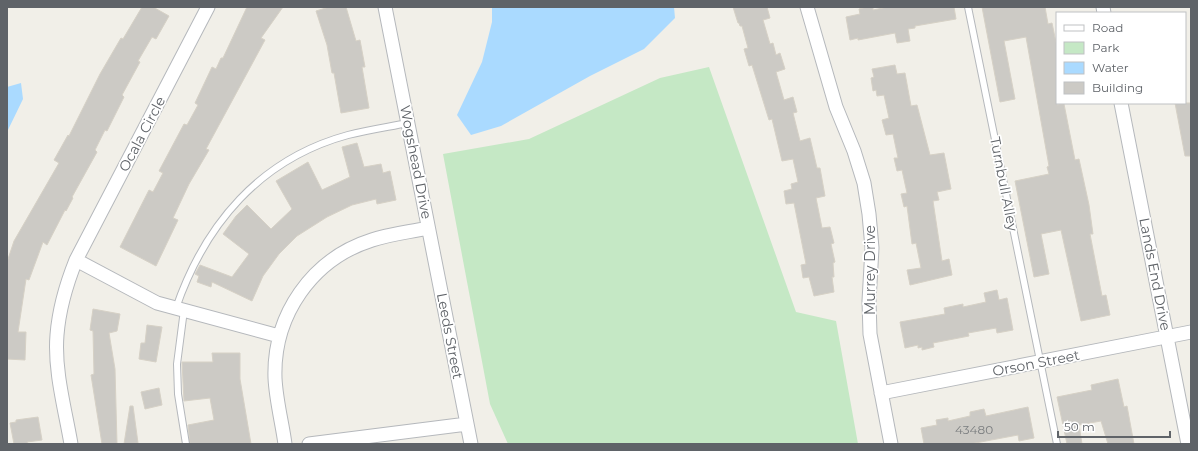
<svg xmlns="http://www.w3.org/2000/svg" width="1198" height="451" font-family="Montserrat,sans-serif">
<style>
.green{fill:#c5e8c5}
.water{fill:#aadaff}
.building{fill:#cccac5;stroke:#d6d1c6}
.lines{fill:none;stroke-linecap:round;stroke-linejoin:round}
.service-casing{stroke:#b5b8bc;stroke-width:8}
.minor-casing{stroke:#b5b8bc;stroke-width:15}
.service{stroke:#fff;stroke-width:6}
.minor{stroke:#fff;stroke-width:13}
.labels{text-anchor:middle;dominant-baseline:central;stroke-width:3.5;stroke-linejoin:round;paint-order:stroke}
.number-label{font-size:12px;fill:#7a7d7f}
.street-label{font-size:14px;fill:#5f6368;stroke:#fff}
</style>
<rect width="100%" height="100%" fill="#f1efe8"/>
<path class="green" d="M709,67L796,312L836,321L858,444H508L490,404L443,154L529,139L660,78Z"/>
<path class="water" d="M492,7H674L675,18L644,49L590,76L501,126L471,135L457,115L482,62L492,22Z
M21,83L23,99L7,132V87Z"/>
<path class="building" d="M142,7H153L169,16L156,39L152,37L138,61L140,62L122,95L124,97L107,131L105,130L95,150L97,152L72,197L73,198L66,211L65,210L47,245L43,242L29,280L26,279L18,332H26L25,360L7,359V262L14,241L59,163L54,160L68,135L69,136L100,74L121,38L123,39Z
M247,7H283L261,38L265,40L206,149L209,150L189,184L173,218L178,220L156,266L120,247L149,190L153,192L163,173L159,171L184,124L187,125L198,105L195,103L212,67L216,69L221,58H223Z
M329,7H346L356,41L360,40L365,67H362L369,108L341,113L334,73H332L327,45L316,11Z
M733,7H767L770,18L763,20L770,44L773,43L776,55L780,53L785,69L776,72L784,100L793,97L797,112L793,113L800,141L810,138L817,168H820L825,196L816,198L822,228L830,227L834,243L831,244L835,262L833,263L834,277H832L834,292L814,296L809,277L803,278L801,265L806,264L794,203L786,204L784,191L792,189L791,184L798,182L793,159L782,161L772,119L769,120L752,65L749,66L744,49L748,48L742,26H740L739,23H738Z
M867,7H873V10L888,7H954L956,19L915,26V28L908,29L910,41L897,43L895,33L858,40V38L850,40L846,17L860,14L859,9Z
M982,7H1045L1048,24L1052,23L1057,47V105L1064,104L1075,160L1079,159L1089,205L1093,234H1090L1102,296L1106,295L1110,315L1081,321L1061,230L1041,234L1049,274L1034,277L1015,181L1049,174L1047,167L1049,166L1026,37L1004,41L1015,99L1000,102Z
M895,65L897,74L905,73L911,106L917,105L930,155L944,153L951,189L937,192L939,200L933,201L942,261L949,259L952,275L910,285L907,270L921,268L916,243L912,244L907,206L904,207L901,194L907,193L902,170L897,171L894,158H898L893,134L886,135L882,120L889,118L884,95L877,96L876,90L873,91L871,78L874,77L872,69Z
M1175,103H1191V156H1185Z
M357,143L364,167L381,164L383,173L390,171L396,200L377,204L376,199L352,205L327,217L297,236L279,254L263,276L252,301L212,282L211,287L197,282L199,276L195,274L200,265L232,277L249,254L223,234L236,216L247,205L271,229L292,209L276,181L308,162L322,190L350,177L342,147Z
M997,290L999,300L1007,298L1013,330L997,333L996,328L968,333L969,336L933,343L934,347L922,350V347L918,348V345L905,348L900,322L945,314L944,308L963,304V307L986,302L984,293Z
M93,309L120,314L117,331L109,333L115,369L117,444H102L91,375L94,374L93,331L90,330Z
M147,325L162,327L156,362L139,359L141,343H145Z
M212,353H240V379L251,444H190L188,425L214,420L210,398L184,401L182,362H213Z
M1118,379L1124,407L1127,406L1134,444H1108L1101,421L1079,425L1082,444H1067L1057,397L1092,390L1091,385Z
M159,388L162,405L145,409L141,392Z
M130,406H133L138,443L124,444Z
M1028,407L1034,438L1019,441L1018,435L970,444H924L921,428L937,425L936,420L948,418V421L970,416V412L984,409L986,416Z
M38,417L42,440L27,442L28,444H14L10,423L16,422V420Z"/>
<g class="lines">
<g class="service-casing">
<path id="service" d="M968,7L1057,444
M176,308C205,224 260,159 348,135C368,130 388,127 408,123
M184,310L177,364L178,394L186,444"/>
</g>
<g class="minor-casing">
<path id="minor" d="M385,7L471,444
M807,7L836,107L854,151L864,183L869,214L872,248L869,301L870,334L891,444
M1103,7L1104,13
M1121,103L1188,444
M76,260L157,303L279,336
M881,393L1191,332
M71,444C65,409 54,370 57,335C59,309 66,285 76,260L208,7
M285,444C282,422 276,400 275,378C273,315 312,259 372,240C390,234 410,232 428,228
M309,444L467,424"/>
</g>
<use href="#service" class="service"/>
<use href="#minor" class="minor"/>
</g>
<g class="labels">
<g class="number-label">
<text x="974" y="429">43480</text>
</g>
<g class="street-label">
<text transform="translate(142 134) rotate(-62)">Ocala Circle</text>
<text transform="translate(416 162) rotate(79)">Wogshead Drive</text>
<text transform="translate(1004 184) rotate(79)">Turnbull Alley</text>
<text transform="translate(870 270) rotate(-90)">Murrey Drive</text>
<text transform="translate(1155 274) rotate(79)">Lands End Drive</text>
<text transform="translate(450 336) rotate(79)">Leeds Street</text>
<text transform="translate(1036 363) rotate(-11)">Orson Street</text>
</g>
</g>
<rect width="1198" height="451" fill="none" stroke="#5f6368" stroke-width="16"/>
<rect x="1056" y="12" width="130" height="92" fill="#ffffff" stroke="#bfc1c3"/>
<rect x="1064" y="25" width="20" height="6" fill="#ffffff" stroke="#bfc1c3"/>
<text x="1092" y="32" font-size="12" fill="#5f6368">Road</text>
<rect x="1064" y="42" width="20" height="12" fill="#c5e8c5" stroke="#bfc1c3"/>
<text x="1092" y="52" font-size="12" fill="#5f6368">Park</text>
<rect x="1064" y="62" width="20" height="12" fill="#aadaff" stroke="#bfc1c3"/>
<text x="1092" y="72" font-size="12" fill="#5f6368">Water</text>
<rect x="1064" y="82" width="20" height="12" fill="#cccac5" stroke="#bfc1c3"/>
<text x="1092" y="92" font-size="12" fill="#5f6368">Building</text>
<path d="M1058 431v6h112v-6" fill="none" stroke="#5f6368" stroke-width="2"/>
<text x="1064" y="431" font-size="12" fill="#5f6368" stroke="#ffffff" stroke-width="3" paint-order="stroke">50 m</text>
</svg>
